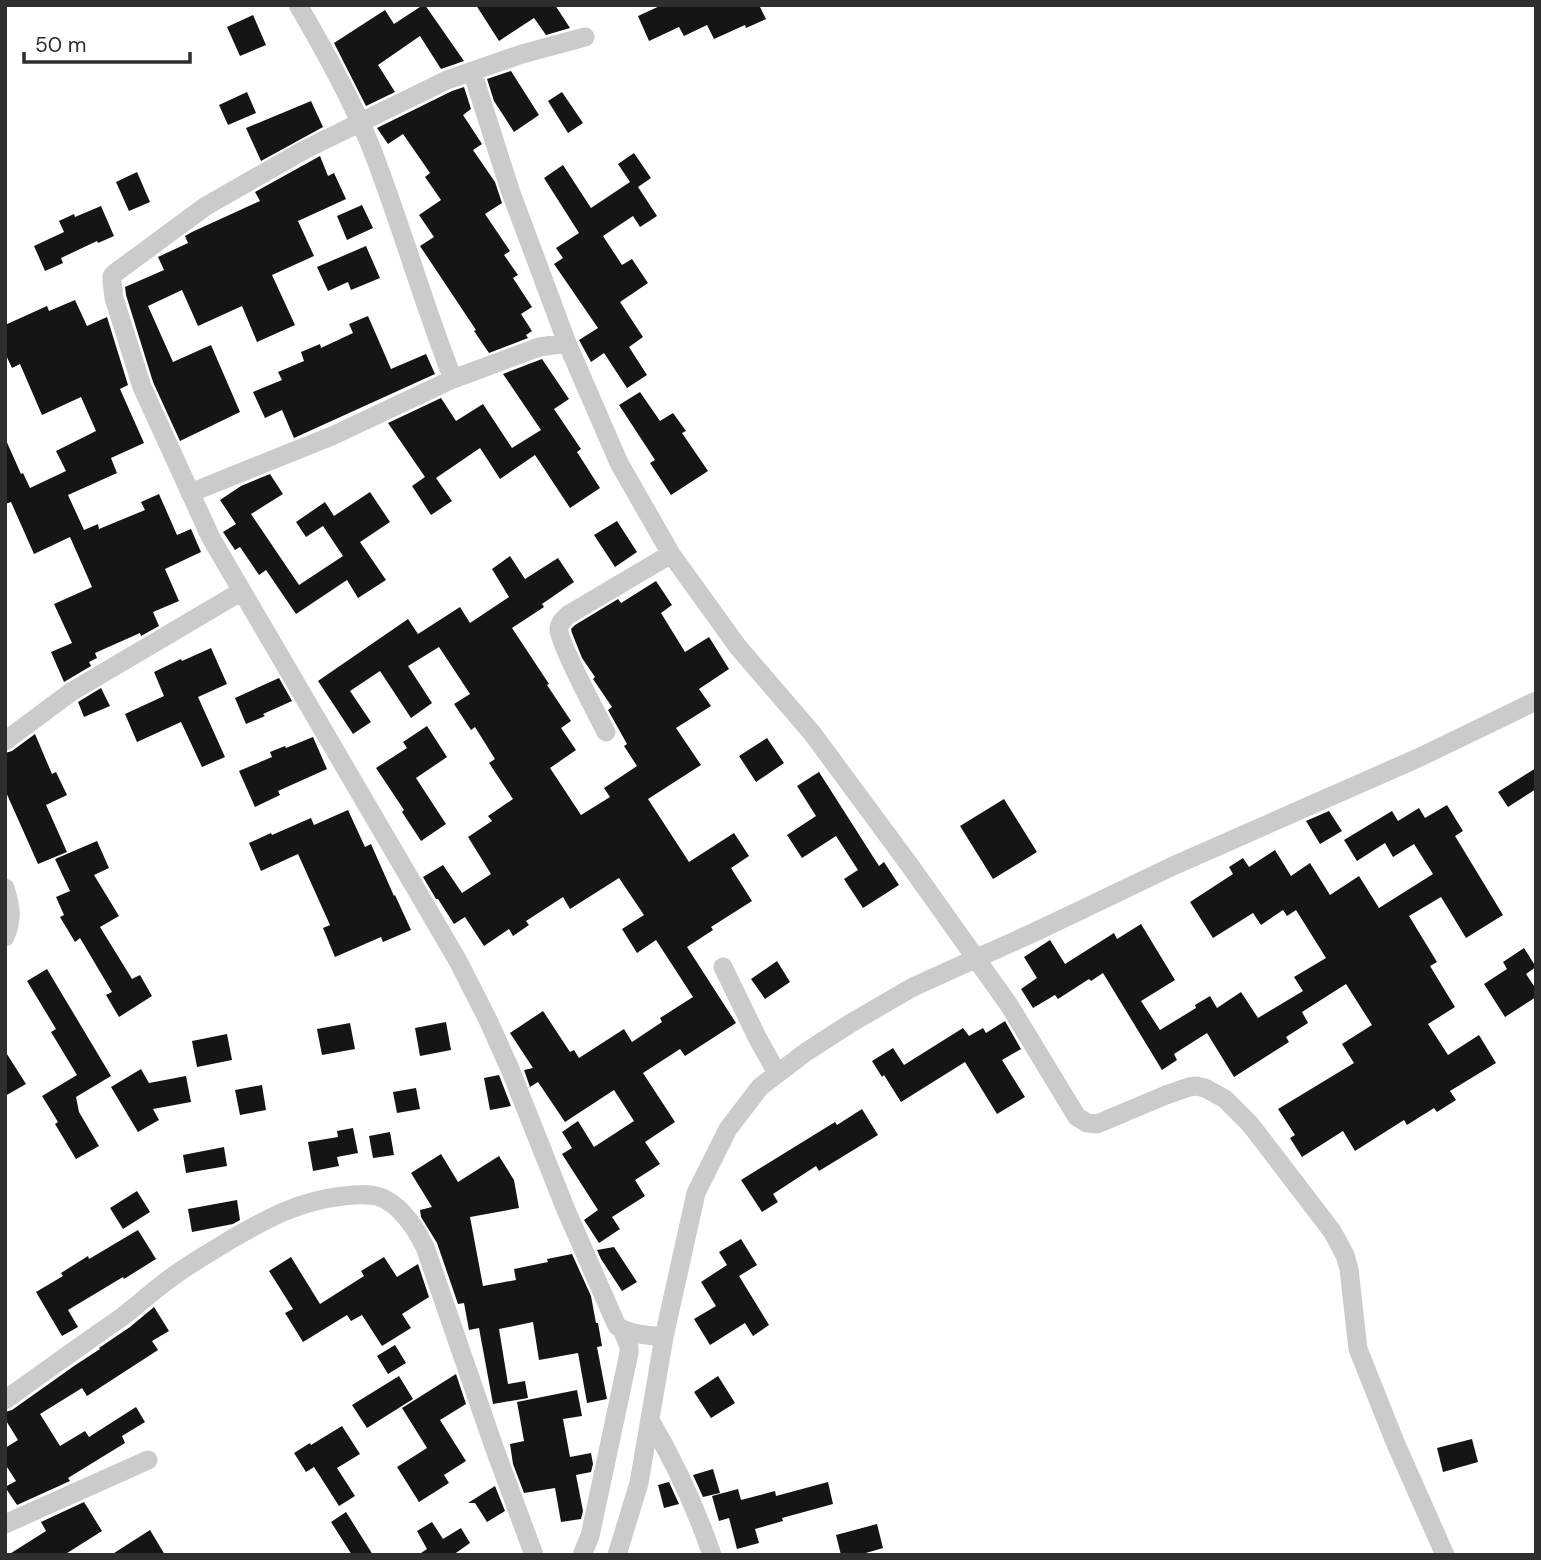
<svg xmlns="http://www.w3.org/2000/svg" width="1541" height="1560" font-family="'DM Sans',sans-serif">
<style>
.building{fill:#151515}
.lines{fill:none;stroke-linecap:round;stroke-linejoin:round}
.street{stroke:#cbcbcb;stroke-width:19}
</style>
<rect width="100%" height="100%" fill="#fff"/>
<path class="building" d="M423,5H425L464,61L441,69L420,36L378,65L395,92L366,106L334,43L385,10L394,24Z
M476,5H555L570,28L546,35L534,18L499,41Z
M662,5H759L766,19L746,28L745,25L714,39L707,25L684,36L679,27L649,41L638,16Z
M253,15L266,45L240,56L227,27Z
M511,71L539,115L514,132L494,101L487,79Z
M464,87L471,109L463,115L482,144L473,150L495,182L502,203L485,214L510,251L504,255L518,275L513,278L532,307L521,314L532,331L526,335L528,338L489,353L474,331L476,330L420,246L434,237L419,215L441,200L425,177L430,173L403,134L388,144L377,128L452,91Z
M247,92L256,113L228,125L219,105Z
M562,92L583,123L568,133L548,101Z
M311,101L323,127L261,161L246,128Z
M634,153L651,178L638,187L657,216L640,227L633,216L603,236L622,265L632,259L648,283L620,302L643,337L629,347L647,375L627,388L604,353L591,362L579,340L598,328L554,264L563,258L556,248L579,233L544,178L563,165L591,208L630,182L618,164Z
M320,156L328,176L334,173L346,199L298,221L314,256L272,275L295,325L257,342L242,306L198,326L182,290L148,306L173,362L211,345L240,412L180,441L153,382L126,295L125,287L164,270L158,257L188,243L185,236L192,232L260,201L255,192Z
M137,172L150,202L129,211L116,182Z
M362,205L373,228L347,240L337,216Z
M101,206L114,236L98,243L97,241L61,258L63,263L45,271L34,246L64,232L59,221L74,214L75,217Z
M366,246L380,278L351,290L348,282L328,291L317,267Z
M75,300L87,326L107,317L128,385L120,389L144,443L111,458L117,473L68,495L84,530L98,524L99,529L145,510L141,502L159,494L177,535L191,529L201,552L165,569L179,601L153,612L159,626L141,636L140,633L95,653L97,658L89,662L91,666L64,682L51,652L72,643L54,604L92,587L70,537L34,554L11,502L5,504V438L21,474L23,473L30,488L66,471L56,451L96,431L81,397L42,415L20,364L12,368L5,353V325L47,306L49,311Z
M368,316L391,369L426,354L435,374L294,438L282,410L265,418L253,392L282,380L278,372L304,361L301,352L320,344L321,348L353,333L349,324Z
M542,359L569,399L554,409L581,449L577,452L600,488L570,508L535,455L500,479L480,448L436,478L452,501L431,515L412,486L425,477L388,423L441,398L456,421L483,404L512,448L541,430L503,374Z
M640,392L660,421L673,413L686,431L682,433L708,471L671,495L650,463L655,460L619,405Z
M270,474L283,494L251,514L299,585L343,556L323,526L306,537L296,522L325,502L334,516L370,492L390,522L360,542L386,580L358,598L347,580L296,614L266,570L259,575L240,547L235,550L223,532L236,524L220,500L241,486Z
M617,521L637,552L615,567L594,535Z
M510,556L525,579L558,558L574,582L542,604L544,607L512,628L549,684L547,685L571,721L561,728L576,750L550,768L581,815L610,797L604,788L637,766L624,746L627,744L608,710L612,707L593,679L595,677L582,658L572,633L571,629L575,625L618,599L621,603L656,581L672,605L661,613L685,652L709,637L729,669L699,689L711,706L676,728L701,765L648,799L689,862L734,833L749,856L731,868L752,901L711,927L713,930L687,947L736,1023L685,1056L680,1049L643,1073L675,1122L645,1142L660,1164L635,1180L645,1196L612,1217L620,1229L599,1243L584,1220L598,1210L562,1154L572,1148L562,1132L578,1121L594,1147L634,1121L614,1090L565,1122L538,1082L530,1087L524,1070L533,1068L510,1033L543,1011L570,1052L574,1050L579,1058L624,1029L632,1042L662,1022L660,1018L693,997L656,940L637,953L622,929L644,915L619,878L570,909L563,897L526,921L529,925L513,936L509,929L484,946L465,917L454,924L438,899H436L423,877L443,865L462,893L491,874L468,837L492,821L488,816L513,799L489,763L495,759L475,727L471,730L454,704L470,694L439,647L408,666L432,703L411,718L380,671L350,691L371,722L353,734L318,681L408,619L418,634L460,607L470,623L509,597L492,569Z
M211,648L227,684L198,697L225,757L202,767L181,722L137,742L125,714L164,696L154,672L181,659L182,661Z
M279,678L292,701L263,714L265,716L246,724L235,698Z
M101,688L110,706L84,717L78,702Z
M427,726L447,757L416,778L446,824L421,841L402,812L404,810L376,768L407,748L403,742Z
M35,734L52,774L56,772L67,795L46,805L67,852L38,864L5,790V753L12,751Z
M313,737L327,769L278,791L280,795L255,807L239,771L272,757L270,752L285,746L286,748Z
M767,738L784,763L756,782L739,756Z
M1536,768V789L1508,807L1498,792Z
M819,772L879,866L884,862L899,885L863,908L844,879L858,870L836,836L802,858L787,835L816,816L797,786Z
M1004,799L1037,852L993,879L960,826Z
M1447,805L1463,831L1455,836L1503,915L1466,938L1441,897L1409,916L1437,962L1430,966L1455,1007L1428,1024L1448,1055L1479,1035L1496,1063L1450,1091L1456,1100L1437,1112L1434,1108L1407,1125L1404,1120L1355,1151L1343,1131L1302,1157L1290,1138L1295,1135L1278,1109L1354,1063L1342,1044L1372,1025L1346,984L1302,1012L1308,1023L1286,1037L1289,1042L1234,1077L1207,1033L1174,1054L1177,1060L1162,1070L1103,973L1091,981L1089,979L1058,999L1055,995L1033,1008L1021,989L1037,978L1024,957L1050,940L1065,964L1114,933L1117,939L1141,924L1175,980L1141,1001L1160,1030L1196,1008L1195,1005L1210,996L1217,1008L1241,992L1258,1018L1303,991L1294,977L1326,958L1296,910L1287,916L1283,910L1261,925L1253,913L1213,938L1190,902L1233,874L1229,867L1243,858L1249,867L1275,850L1291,876L1310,863L1330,895L1359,876L1379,908L1433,874L1414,844L1393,857L1385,843L1357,861L1344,840L1392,811L1398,821L1419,808L1425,818Z
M348,810L365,847L371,844L394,896L395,895L411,930L383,942L381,937L335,957L323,928L330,925L298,854L261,871L249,843L271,833L272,835L311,818L314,825Z
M1329,811L1342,831L1320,844L1306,821Z
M97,841L109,868L94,875L119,916L100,927L132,979L140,975L152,996L119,1017L106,995L112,992L80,938L75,942L60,917L64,915L56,897L70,891L55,859Z
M1524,948L1536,967L1526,974L1536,989V997L1505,1017L1484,984L1507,969L1503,962Z
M777,961L790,982L765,999L751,979Z
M47,969L111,1076L76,1097L79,1112L99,1146L76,1159L55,1124L58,1122L42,1096L77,1075L51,1032L56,1029L27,981Z
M1005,1021L1021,1049L1002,1060L1025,1097L997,1114L965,1062L901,1102L884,1075L882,1077L872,1061L893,1048L904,1065L963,1028L969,1036L983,1028L986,1033Z
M446,1022L451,1050L420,1056L415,1028Z
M350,1023L355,1049L322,1055L317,1029Z
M227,1034L232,1060L197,1067L192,1041Z
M5,1051L26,1084L5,1096Z
M141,1069L149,1083L186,1076L191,1102L153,1109L159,1120L138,1132L111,1087Z
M499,1075L511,1106L490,1110L484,1078Z
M262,1085L266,1110L240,1115L235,1090Z
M416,1088L420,1109L397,1113L393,1092Z
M862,1109L878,1135L819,1171L816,1166L773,1194L778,1202L762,1212L741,1180L835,1122L837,1125Z
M353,1128L358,1153L337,1157L339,1166L313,1171L308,1142L338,1137L337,1131Z
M390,1132L394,1155L373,1158L369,1136Z
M224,1147L227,1166L186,1173L183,1155Z
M441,1154L458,1182L499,1156L514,1180L519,1208L470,1217L483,1286L516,1280L514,1269L548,1262L547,1259L572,1254L591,1296L596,1323H598L602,1346L597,1347L607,1399L587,1403L578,1353L539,1360L533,1322L499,1329L508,1384L525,1381L528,1398L493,1404L479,1328L469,1330L464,1303L458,1304L437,1243L421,1217L420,1210L432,1207L411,1173Z
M137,1191L150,1212L123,1229L110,1208Z
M237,1200L240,1220L233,1224L192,1232L188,1209Z
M138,1230L156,1259L124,1279L123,1277L68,1310L78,1327L62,1336L36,1292L63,1276L61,1273L88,1256L89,1259Z
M741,1239L757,1265L739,1276L769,1325L753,1336L745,1323L710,1345L694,1319L716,1306L701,1282L727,1265L719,1252Z
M614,1247L637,1282L622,1291L601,1259L597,1250Z
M291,1257L320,1304L364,1276L361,1271L384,1257L397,1277L418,1264L429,1297L402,1314L411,1328L382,1346L362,1315L351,1321L347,1315L303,1342L285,1313L293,1309L269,1271Z
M154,1307L169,1331L152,1341L158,1350L87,1396L82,1388L40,1414L60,1446L85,1431L89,1437L136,1407L145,1422L122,1436L125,1443L68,1478L70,1481L17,1505L5,1487L16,1481L5,1464V1448L18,1440L5,1419V1412L12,1410L74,1366L100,1349L99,1348L130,1327Z
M395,1345L406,1363L388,1374L377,1356Z
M456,1374L466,1404L440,1420L466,1461L444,1475L449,1483L419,1502L397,1467L427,1448L402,1408Z
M399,1376L413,1399L367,1428L352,1405Z
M718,1376L735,1403L711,1418L694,1392Z
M577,1390L582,1416L563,1419L570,1457L591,1453L593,1464L591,1472L576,1475L583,1511L581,1519L561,1522L555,1488L524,1493L513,1464L510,1444L524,1441L517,1402Z
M342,1426L360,1454L337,1468L355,1496L339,1506L314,1467L306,1472L294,1453L310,1443L311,1445Z
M1472,1439L1478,1462L1443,1472L1437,1448Z
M713,1469L720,1493L703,1497L693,1475Z
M669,1482L679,1504L664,1508L658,1485Z
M828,1482L833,1504L782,1518L783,1521L755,1529L759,1543L737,1549L729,1518L719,1521L712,1496L738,1489L741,1500L775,1491L776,1496Z
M495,1486L505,1511L487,1522L475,1503H468Z
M84,1502L102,1531L64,1555H8L46,1531L41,1522Z
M346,1512L373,1555H352L331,1522Z
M432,1522L443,1539L461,1528L470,1543L453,1555H418L427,1549L417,1531Z
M877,1524L883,1548L859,1555H841L836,1535Z
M150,1530L165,1555H111Z"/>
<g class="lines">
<path class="street" d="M298,5C325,51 351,98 371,147C401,224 423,303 453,379L539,347L567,343L619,463L671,554L738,647L812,733L911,867L1009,1005L1077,1117L1087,1123L1097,1124L1166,1095L1189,1087L1196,1086L1205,1088L1225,1099L1250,1124L1332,1231L1345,1255L1349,1269L1358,1349L1395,1442L1445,1555
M585,37L522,54L447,80L306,149L206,206L115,273L112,276V282L114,298L142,387L211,538L458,961L488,1020L510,1069L566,1210L617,1326C630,1335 649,1335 664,1337
M472,71L510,190L567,343
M190,493L332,436L453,379
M606,732C598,716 558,641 559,629C559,623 564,619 568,615L671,554
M5,741L71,692L242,591
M5,888C11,907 13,918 5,937
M723,967L758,1039L777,1073
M5,1400C44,1372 83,1344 122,1317C139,1304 155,1289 172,1277C191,1263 211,1252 230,1240C268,1218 299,1201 343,1196C356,1195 368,1193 380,1197C401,1205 416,1229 425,1247L494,1447L534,1555
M650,1420C675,1463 696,1508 712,1555
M5,1524L148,1460
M582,1555L590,1536L629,1353V1347L622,1329
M617,1555L639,1483L664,1337L696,1193L728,1129L760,1087L806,1052L851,1023L913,987L1037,931L1173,866L1418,758L1536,701"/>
</g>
<rect width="1541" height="1560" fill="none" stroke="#2e2e2e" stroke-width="14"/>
<path d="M24 52v10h166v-10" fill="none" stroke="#2e2e2e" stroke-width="3.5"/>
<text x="35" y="52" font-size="21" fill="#2e2e2e" stroke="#ffffff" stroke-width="5" paint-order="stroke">50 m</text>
</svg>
